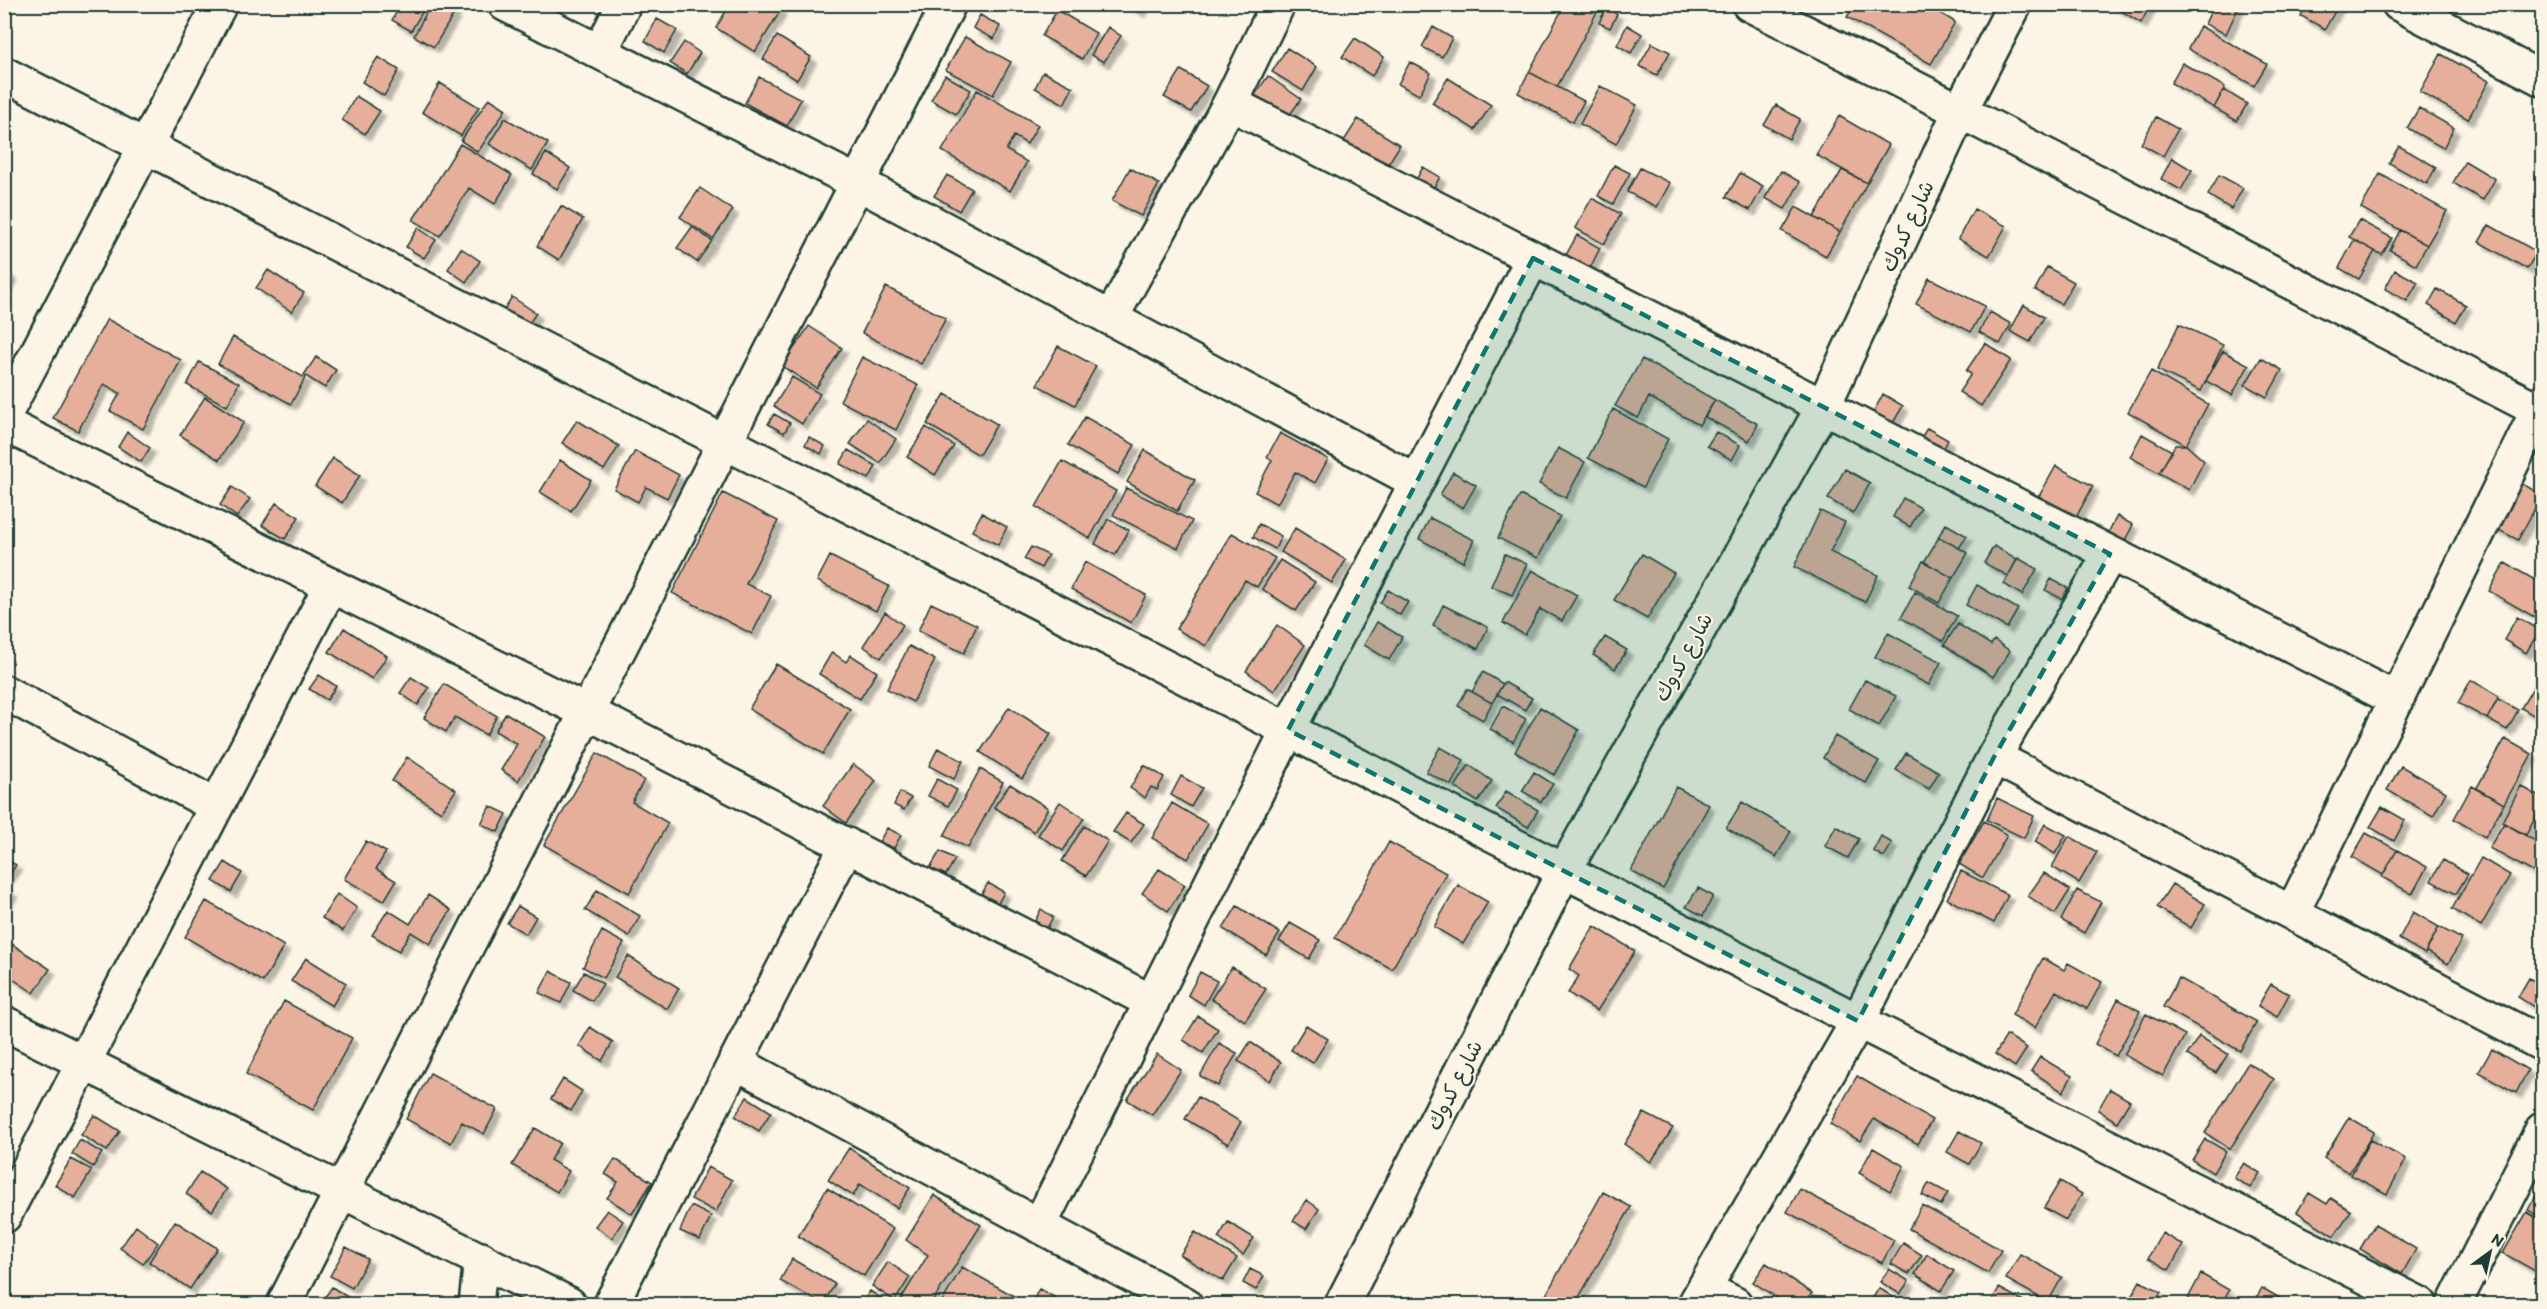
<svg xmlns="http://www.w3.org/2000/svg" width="2547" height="1309" font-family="Itim,'Playpen Sans Arabic',sans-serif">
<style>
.building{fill:#e6af9b;stroke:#1f3d34;stroke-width:1.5;filter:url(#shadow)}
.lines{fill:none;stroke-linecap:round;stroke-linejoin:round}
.minor-casing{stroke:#1f3d34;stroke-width:38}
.tertiary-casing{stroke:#1f3d34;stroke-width:38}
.minor{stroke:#fcf5e5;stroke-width:33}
.tertiary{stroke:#fcf5e5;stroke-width:33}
.marked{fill:#0f766e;fill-opacity:0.2;stroke:#0f766e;stroke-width:4.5;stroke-dasharray:12 8;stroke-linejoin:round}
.labels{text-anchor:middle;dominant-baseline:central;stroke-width:4.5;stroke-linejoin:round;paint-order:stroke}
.street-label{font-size:21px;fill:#1f3d34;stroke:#fcf5e5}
</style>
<defs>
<filter id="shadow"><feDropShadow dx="5.5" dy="5.5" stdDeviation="1.5" flood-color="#0004"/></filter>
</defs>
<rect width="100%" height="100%" fill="#fcf5e5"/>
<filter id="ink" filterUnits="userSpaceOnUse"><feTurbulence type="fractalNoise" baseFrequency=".0167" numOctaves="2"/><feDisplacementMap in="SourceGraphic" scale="12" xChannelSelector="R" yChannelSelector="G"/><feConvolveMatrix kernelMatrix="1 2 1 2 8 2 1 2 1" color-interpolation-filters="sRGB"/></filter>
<g filter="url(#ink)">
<path class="building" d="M401,4H427L411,31L392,20Z
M431,4H443L455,12L434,47L414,36Z
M730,4H771L781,10L755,52L716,28Z
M1127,4H1144L1140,12Z
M1565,4H1587L1598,10L1557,87L1529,72Z
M1855,4H1925L1955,22L1931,64L1847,17Z
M2110,4H2151L2141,23Z
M2214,4L2239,6L2226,34L2205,24Z
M2307,4H2339L2325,29L2301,16Z
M1606,8L1617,14L1610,28L1599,23Z
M1057,10L1096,33L1082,59L1042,36Z
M980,15L1000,26L994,39L973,28Z
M657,19L677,30L664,53L645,41Z
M1627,25L1642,34L1631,53L1617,45Z
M2200,26L2267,64L2254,86L2188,49Z
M1108,27L1121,36L1104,62L1091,55Z
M1433,27L1452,38L1442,57L1422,47Z
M777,36L811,57L797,80L763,59Z
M965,37L1011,62L993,95L946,70Z
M1355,38L1384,57L1372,76L1342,57Z
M684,42L700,53L687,74L670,63Z
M1652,43L1670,52L1657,75L1639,66Z
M1287,48L1317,67L1303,91L1272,72Z
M2441,54L2489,81L2468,119L2420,92Z
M378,57L399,70L384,96L362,82Z
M1410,62L1431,73L1419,95L1398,84Z
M2182,63L2225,87L2214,108L2171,83Z
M1181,70L1207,86L1191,112L1164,97Z
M1043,72L1073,87L1064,104L1035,88Z
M1529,72L1584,101L1573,122L1518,93Z
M945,75L971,90L956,114L931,100Z
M1268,76L1301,99L1287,119L1254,96Z
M759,77L801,99L787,126L745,103Z
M1448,78L1491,105L1475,130L1432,103Z
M440,83L479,107L461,136L422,112Z
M1600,86L1637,105L1616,144L1580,124Z
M977,90L1038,125L1027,144L1014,136L1006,150L1027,162L1010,191L942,151Z
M2224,90L2247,104L2237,121L2214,108Z
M356,96L380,111L365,134L342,120Z
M489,98L506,109L478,152L461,141Z
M1776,105L1800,119L1789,139L1764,125Z
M2419,108L2454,128L2443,148L2407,128Z
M1839,116L1889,145L1867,183L1816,155Z
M2156,117L2178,129L2163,156L2141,144Z
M505,118L548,143L532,170L489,144Z
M1358,119L1400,145L1382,174L1340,147Z
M460,144L512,175L495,204L469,188L440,236L413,220Z
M2399,146L2436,167L2427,184L2389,163Z
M546,153L570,168L557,189L533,174Z
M2172,158L2192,170L2181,190L2161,179Z
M2465,161L2495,179L2483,200L2453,183Z
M1614,165L1630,173L1613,204L1598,196Z
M1423,167L1440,177L1433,189L1416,180Z
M1130,168L1159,184L1141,216L1112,201Z
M1640,168L1670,183L1657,207L1627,192Z
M1842,170L1867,183L1840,232L1814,217Z
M1781,171L1800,182L1785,209L1765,198Z
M1740,173L1763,186L1750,210L1726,197Z
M2380,174L2447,211L2427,245L2361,208Z
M947,175L972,189L959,211L934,196Z
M2219,175L2243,188L2231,209L2208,195Z
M700,188L733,210L713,239L680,217Z
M1592,198L1621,214L1604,244L1575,228Z
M561,206L583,219L559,260L537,246Z
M1796,207L1840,232L1826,256L1782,231Z
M1974,209L2006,226L1989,256L1958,239Z
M2359,220L2392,238L2382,255L2349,237Z
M2489,225L2537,252L2527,269L2479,242Z
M692,227L712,241L697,262L677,248Z
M418,228L436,240L424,258L406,247Z
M2400,230L2427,245L2416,265L2390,250Z
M1577,235L1600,248L1589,270L1565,257Z
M2354,240L2375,251L2359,279L2339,268Z
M461,248L480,261L466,282L448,269Z
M2047,267L2074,282L2061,304L2035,290Z
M268,270L304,293L292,312L256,288Z
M2395,270L2418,282L2407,301L2385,289Z
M4,271L12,275L4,288Z
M1929,278L1985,306L1971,332L1916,304Z
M886,287L946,318L921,364L862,333Z
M2437,289L2466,305L2456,322L2428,305Z
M512,297L536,313L526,328L502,312Z
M2024,305L2044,317L2030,342L2010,331Z
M1990,312L2011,324L2000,344L1979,332Z
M107,319L181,360L143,429L110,411L120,393L104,384L78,431L53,418Z
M2179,324L2223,345L2201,391L2157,370Z
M809,326L842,348L816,388L782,366Z
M233,337L305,378L291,404L218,364Z
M1985,343L2011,360L1981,406L1959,392L1971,374L1966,371Z
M1058,346L1096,366L1075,405L1037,385Z
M2223,351L2249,365L2232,395L2206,381Z
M316,357L336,370L325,388L304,375Z
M862,357L918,385L896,430L840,401Z
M2261,358L2282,370L2267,397L2245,385Z
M1642,359L1715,400L1699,425L1649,397L1638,418L1615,406Z
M199,362L239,383L227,406L187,385Z
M2151,371L2208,404L2186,445L2128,412Z
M792,377L820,394L802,424L774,406Z
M945,394L997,424L979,455L927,424Z
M1883,394L1903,406L1890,428L1871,417Z
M205,397L244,422L219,460L180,435Z
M1715,400L1758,424L1749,441L1705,417Z
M1613,409L1668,439L1643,487L1588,458Z
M774,414L790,423L784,433L768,424Z
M1085,417L1135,445L1118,474L1068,445Z
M867,419L896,439L880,463L850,444Z
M577,420L619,446L604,470L562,443Z
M926,427L954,446L935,475L907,457Z
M1927,428L1948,440L1939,457L1917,445Z
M127,432L150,448L141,462L118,447Z
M1716,432L1740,445L1732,460L1707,446Z
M1280,433L1328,459L1315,483L1295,472L1277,504L1255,492L1272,460L1267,457Z
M2142,434L2172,451L2159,473L2130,457Z
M809,437L825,446L821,454L805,445Z
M2175,445H2186L2204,461L2189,490L2159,473Z
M1558,448L1585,462L1566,498L1539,484Z
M848,450L876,466L869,479L840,464Z
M1145,450L1195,480L1177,511L1127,482Z
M635,451L679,475L667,498L646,487L638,502L614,489Z
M333,458L360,475L342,503L315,486Z
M560,460L591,480L571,511L540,492Z
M1062,461L1116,491L1090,538L1036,507Z
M2056,466L2093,486L2075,519L2038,498Z
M1845,469L1870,483L1853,513L1828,499Z
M1453,472L1476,485L1463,508L1440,495Z
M2514,479L2542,495L2518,540L2489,525Z
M232,487L250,499L237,517L220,505Z
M1126,488L1192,521L1178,548L1113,515Z
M723,493L778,521L746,584L771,596L752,634L672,593Z
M1520,495L1560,516L1538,558L1498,538Z
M1903,498L1921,508L1910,527L1893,517Z
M276,503L299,517L285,539L262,525Z
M1820,511L1845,522L1830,552L1878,575L1865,602L1794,567Z
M982,513L1007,527L998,545L972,531Z
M2117,516L2133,525L2124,542L2108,533Z
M1430,518L1474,540L1463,562L1419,539Z
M1108,519L1129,530L1115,555L1095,544Z
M1259,524L1281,536L1275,549L1253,537Z
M1946,524L1967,536L1959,548L1938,537Z
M1295,528L1346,560L1332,583L1281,552Z
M1232,533L1275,558L1257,587L1245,580L1206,646L1176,629Z
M1939,537L1968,553L1953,578L1924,562Z
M1994,546L2017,559L2008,576L1984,563Z
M1031,547L1048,555L1041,568L1024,559Z
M1505,554L1527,564L1512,595L1491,586Z
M1642,554L1674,573L1647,619L1614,600Z
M830,556L889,586L876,611L817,581Z
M2018,558L2037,569L2022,595L2004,584Z
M1280,560L1315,582L1296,611L1262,589Z
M1923,561L1953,578L1939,603L1909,586Z
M1085,562L1146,595L1131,623L1071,589Z
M2505,563L2542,584V606L2536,618L2489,591Z
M1532,570L1577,595L1562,621L1540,609L1525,635L1503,623Z
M2051,579L2068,588L2062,599L2045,590Z
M1977,585L2018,609L2007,628L1966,605Z
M1388,590L1408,602L1400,615L1380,603Z
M1915,592L1957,616L1943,641L1901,618Z
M931,603L977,625L964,653L918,631Z
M1443,605L1488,627L1478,649L1433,626Z
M885,612L903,625L881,658L863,646Z
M2517,617L2540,630L2526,653L2504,640Z
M1377,622L1402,637L1389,660L1364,645Z
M1958,624L1991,645L1994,640L2010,651L1993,677L1944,645Z
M1277,625L1305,645L1274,691L1246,671Z
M344,628L387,656L372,679L329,652Z
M1888,633L1941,662L1929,685L1875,657Z
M1605,637L1627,650L1615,669L1593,655Z
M909,646L935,660L913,702L887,689Z
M832,652L846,662L851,655L877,672L860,699L819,674Z
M776,664L850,709L823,754L749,709Z
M2542,670V691L2534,686Z
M1483,672L1503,684L1492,703L1472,692Z
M319,675L336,686L327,700L309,689Z
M411,677L429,688L418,705L400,693Z
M1865,680L1896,696L1879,726L1849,709Z
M2471,680L2499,696L2487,719L2458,703Z
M1504,682L1532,698L1525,710L1497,694Z
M444,684L497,716L486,735L455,717L446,732L424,718Z
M2534,686L2542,691V720L2521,708Z
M1467,689L1492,703L1483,720L1458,706Z
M2498,699L2518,710L2507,730L2487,719Z
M1503,706L1526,719L1513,742L1490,729Z
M1009,707L1051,734L1022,779L980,752Z
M1540,707L1579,730L1554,775L1515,752Z
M506,713L545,737L518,781L501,770L517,744L495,731Z
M1835,736L1879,761L1866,783L1823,758Z
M2505,739L2532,754L2504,804L2476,789Z
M1440,747L1464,760L1451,785L1426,772Z
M938,748L963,761L954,779L929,766Z
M597,753L644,780L632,802L668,823L629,893L544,845Z
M1906,753L1939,772L1929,789L1896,770Z
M407,757L456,790L441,812L392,781Z
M853,764L876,781L846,823L823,806Z
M1144,765L1164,777L1157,790L1151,787L1145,798L1130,788Z
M1469,765L1492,781L1478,802L1455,787Z
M2401,766L2446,792L2433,816L2387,790Z
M980,769L1003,782L968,848L944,836Z
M1534,772L1553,784L1541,802L1522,791Z
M1181,776L1202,788L1191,807L1171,795Z
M937,779L957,790L948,806L928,796Z
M1010,784L1048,808L1034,832L994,807Z
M2472,786L2504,804L2485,837L2454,819Z
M2521,786L2542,798V805L2526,835L2502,822Z
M1676,787L1709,805L1663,889L1631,871Z
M1506,791L1538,810L1528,827L1496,808Z
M900,792L911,798L904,810L894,805Z
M1997,798L2034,816L2024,838L1987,820Z
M1060,802L1084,818L1063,851L1038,835Z
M1742,802L1791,831L1776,857L1726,828Z
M1172,803L1208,824L1188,859L1152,838Z
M490,806L507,814L498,832L481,824Z
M2382,807L2405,820L2394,841L2370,827Z
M1126,813L1144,824L1131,843L1113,832Z
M1984,821L2007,835L1983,878L1959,864Z
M2504,823L2542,845V877L2489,848Z
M2045,824L2066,835L2055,854L2035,842Z
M1084,826L1108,841L1086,876L1062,861Z
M1836,826L1859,839L1848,858L1825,846Z
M887,828L901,835L894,848L879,842Z
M2366,833L2397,850L2383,875L2352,857Z
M1881,836L1892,843L1884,857L1873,851Z
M2069,836L2097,852L2079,883L2052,867Z
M366,841L386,852L376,869L396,881L384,901L344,879Z
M1389,842L1446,873L1392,969L1335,938Z
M2397,850L2427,867L2412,894L2382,877Z
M940,851L955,859L946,875L930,868Z
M4,858L16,865L4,883Z
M2481,858L2510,875L2481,926L2452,909Z
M2443,860L2468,874L2456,894L2431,881Z
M225,862L242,873L231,892L213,881Z
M1159,869L1185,885L1168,911L1142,893Z
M1961,871L2008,895L1994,923L1947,899Z
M2044,873L2070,890L2055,914L2028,896Z
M988,883L1004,892L996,907L980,897Z
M2172,884L2205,904L2191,928L2157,907Z
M1458,885L1488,902L1463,944L1434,927Z
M4,887L12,892L4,904Z
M1698,888L1713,896L1703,916L1686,907Z
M597,890L640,916L629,936L585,910Z
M2077,890L2101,902L2084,933L2061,920Z
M337,894L357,908L343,931L322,918Z
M428,895L451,910L430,944L411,932L399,951L372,935L388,910L410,924Z
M206,901L284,946L263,982L185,937Z
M518,906L536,917L526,934L507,923Z
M1237,906L1280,933L1266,955L1223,929Z
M1041,909L1053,917L1047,928L1035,921Z
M2413,912L2439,927L2425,954L2399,939Z
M1290,923L1320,940L1309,959L1279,941Z
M1594,926L1635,951L1597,1011L1568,993L1579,976L1569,969Z
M2439,927L2462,939L2448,964L2426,951Z
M602,931L624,943L604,978L583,967Z
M4,939L50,969L34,993L4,973Z
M628,956L679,988L667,1009L615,977Z
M306,958L346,983L332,1006L291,981Z
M2043,958L2064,970L2068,963L2102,982L2087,1009L2056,991L2035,1028L2012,1015Z
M1232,967L1266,989L1245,1021L1211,999Z
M550,971L571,982L561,1003L539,993Z
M584,972L603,984L592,1001L573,990Z
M1200,972L1217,981L1204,1005L1188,995Z
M2179,978L2257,1022L2240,1051L2163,1007Z
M2529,978L2542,986V992L2534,1007L2518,997Z
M2271,984L2289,994L2277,1017L2258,1006Z
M2118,999L2140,1011L2116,1056L2095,1044Z
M284,1001L352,1038L313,1110L246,1074Z
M2146,1014L2185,1035L2163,1076L2124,1055Z
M1198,1016L1218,1029L1203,1053L1183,1040Z
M1306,1025L1328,1039L1313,1063L1291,1050Z
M590,1027L613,1042L602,1061L579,1046Z
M2007,1035L2027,1048L2015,1067L1995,1054Z
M2199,1036L2228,1054L2216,1073L2187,1055Z
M1250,1042L1281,1062L1270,1081L1238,1061Z
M1219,1043L1237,1053L1218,1086L1200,1076Z
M2492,1049L2528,1070L2516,1093L2479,1072Z
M1157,1054L1181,1070L1152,1115L1127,1100Z
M2040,1057L2072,1076L2063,1092L2031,1071Z
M2248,1063L2274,1079L2230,1149L2205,1133Z
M430,1073L497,1109L484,1134L462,1122L451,1143L406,1119Z
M1857,1076L1932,1120L1918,1144L1874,1119L1860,1141L1830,1124Z
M563,1079L582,1091L571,1111L551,1099Z
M2110,1089L2130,1101L2117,1122L2098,1110Z
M747,1097L771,1112L759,1131L735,1116Z
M1198,1097L1241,1122L1228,1144L1185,1119Z
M1644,1113L1673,1128L1651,1162L1624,1144Z
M94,1115L120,1131L107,1151L81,1135Z
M2349,1117L2374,1132L2349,1173L2324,1158Z
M535,1128L560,1143L550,1160L569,1171L557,1192L512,1165Z
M1959,1131L1981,1143L1969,1164L1947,1152Z
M2205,1139L2226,1151L2213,1173L2192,1160Z
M80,1140L102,1153L93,1167L72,1154Z
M2370,1140L2406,1159L2387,1194L2351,1175Z
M849,1148L910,1188L897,1208L860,1184L853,1196L828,1180Z
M1873,1148L1904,1166L1890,1191L1859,1173Z
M71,1159L92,1170L75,1198L55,1185Z
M615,1159L652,1182L632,1214L607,1198L618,1182L605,1174Z
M2244,1163L2260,1173L2250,1188L2234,1178Z
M708,1167L732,1180L716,1212L691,1199Z
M200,1172L227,1189L212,1211L186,1194Z
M2060,1181L2082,1194L2066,1220L2044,1208Z
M1929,1183L1948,1193L1941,1205L1922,1195Z
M2542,1184V1218L2528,1210Z
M827,1188L893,1229L864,1276L798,1236Z
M1800,1189L1894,1240L1882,1263L1787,1212Z
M1603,1192L1631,1207L1575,1304H1541Z
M2309,1193L2327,1204L2331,1198L2351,1211L2334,1236L2297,1212Z
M934,1195L981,1225L931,1304H910L901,1299L928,1255L906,1240Z
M1307,1200L1319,1209L1306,1229L1293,1221Z
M1922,1205L2001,1250L1988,1273L1909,1229Z
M691,1206L711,1216L700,1240L680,1231Z
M607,1210L623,1221L612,1238L595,1226Z
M2527,1212L2542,1221V1275L2503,1253Z
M175,1221L217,1248L190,1289L149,1262Z
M1228,1222L1254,1238L1243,1255L1218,1238Z
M2375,1224L2416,1249L2402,1274L2360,1249Z
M136,1226L158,1243L143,1264L120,1248Z
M1195,1232L1237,1258L1223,1281L1180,1255Z
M2162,1233L2183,1245L2169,1270L2148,1258Z
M1903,1243L1922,1255L1909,1274L1891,1264Z
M346,1247L368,1259L352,1288L330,1276Z
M1927,1254L1954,1271L1941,1291L1915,1274Z
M2020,1254L2062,1277L2048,1302L2006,1279Z
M792,1259L835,1284L823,1304L780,1281Z
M888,1262L910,1277L895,1301L872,1286Z
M1766,1263L1812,1293L1805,1304H1786L1753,1282Z
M962,1267L1023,1301L1021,1304H941Z
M1250,1269L1264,1276L1256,1290L1243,1283Z
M1889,1269L1909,1281L1900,1294L1880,1282Z
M2201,1274L2229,1290L2221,1304H2185Z
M2140,1281L2161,1292L2154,1304H2127Z
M332,1287L352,1300L349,1304H320Z
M1879,1288L1899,1301L1897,1304H1869Z
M1999,1288L2029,1304H1990Z
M2262,1288L2287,1302L2285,1304H2253Z
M1039,1289L1058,1299L1056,1304H1031Z
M2542,1290V1304H2533Z
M870,1291L890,1304H861Z"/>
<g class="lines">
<g class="minor-casing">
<path id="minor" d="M505,4L858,183L1417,482
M1749,4L1960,111L2542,412
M2399,4L2542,79
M600,52L624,4
M4,74L1858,1021L2420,1304
M1230,103L2397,700
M1111,318L1230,103L1278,4
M4,416L220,4
M4,424L587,712L1152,1002
M4,692L216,806
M1994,757L2542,1044
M2292,913L2542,402
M4,1023L569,1304
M735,1062L1185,1304
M4,1216L331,585
M1039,1226L1288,730L1533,258
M1705,1289L1735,1304
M284,1304L949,4
M476,1304L481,1259
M611,1304L847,845
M1695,1304L1858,1021L1994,757L2110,554
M2454,1304L2542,1130"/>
</g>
<g class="tertiary-casing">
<path id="tertiary" d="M1342,1304L1564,871L1823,407L1960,111L2015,4"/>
</g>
<use href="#minor" class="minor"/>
<use href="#tertiary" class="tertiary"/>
</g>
</g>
<path class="marked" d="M1533,258L2110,554L1994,757L1858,1021L1288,730Z"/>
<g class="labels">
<g class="street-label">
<text transform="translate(1907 226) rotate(-65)">شارع كدوك</text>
<text transform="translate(1683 657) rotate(-61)">شارع كدوك</text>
<text transform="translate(1454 1085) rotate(-63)">شارع كدوك</text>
</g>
</g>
<rect width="2547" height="1309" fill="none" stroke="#fcf5e5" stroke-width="24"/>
<rect x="12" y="12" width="2523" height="1285" fill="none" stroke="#1f3d34" stroke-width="2" filter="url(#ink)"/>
<g transform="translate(2490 1252) rotate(33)" stroke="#fcf5e5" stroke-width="4.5" paint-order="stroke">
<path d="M0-4.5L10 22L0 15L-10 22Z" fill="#1f3d34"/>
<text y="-9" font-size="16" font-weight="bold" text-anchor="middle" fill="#1f3d34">N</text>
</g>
</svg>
